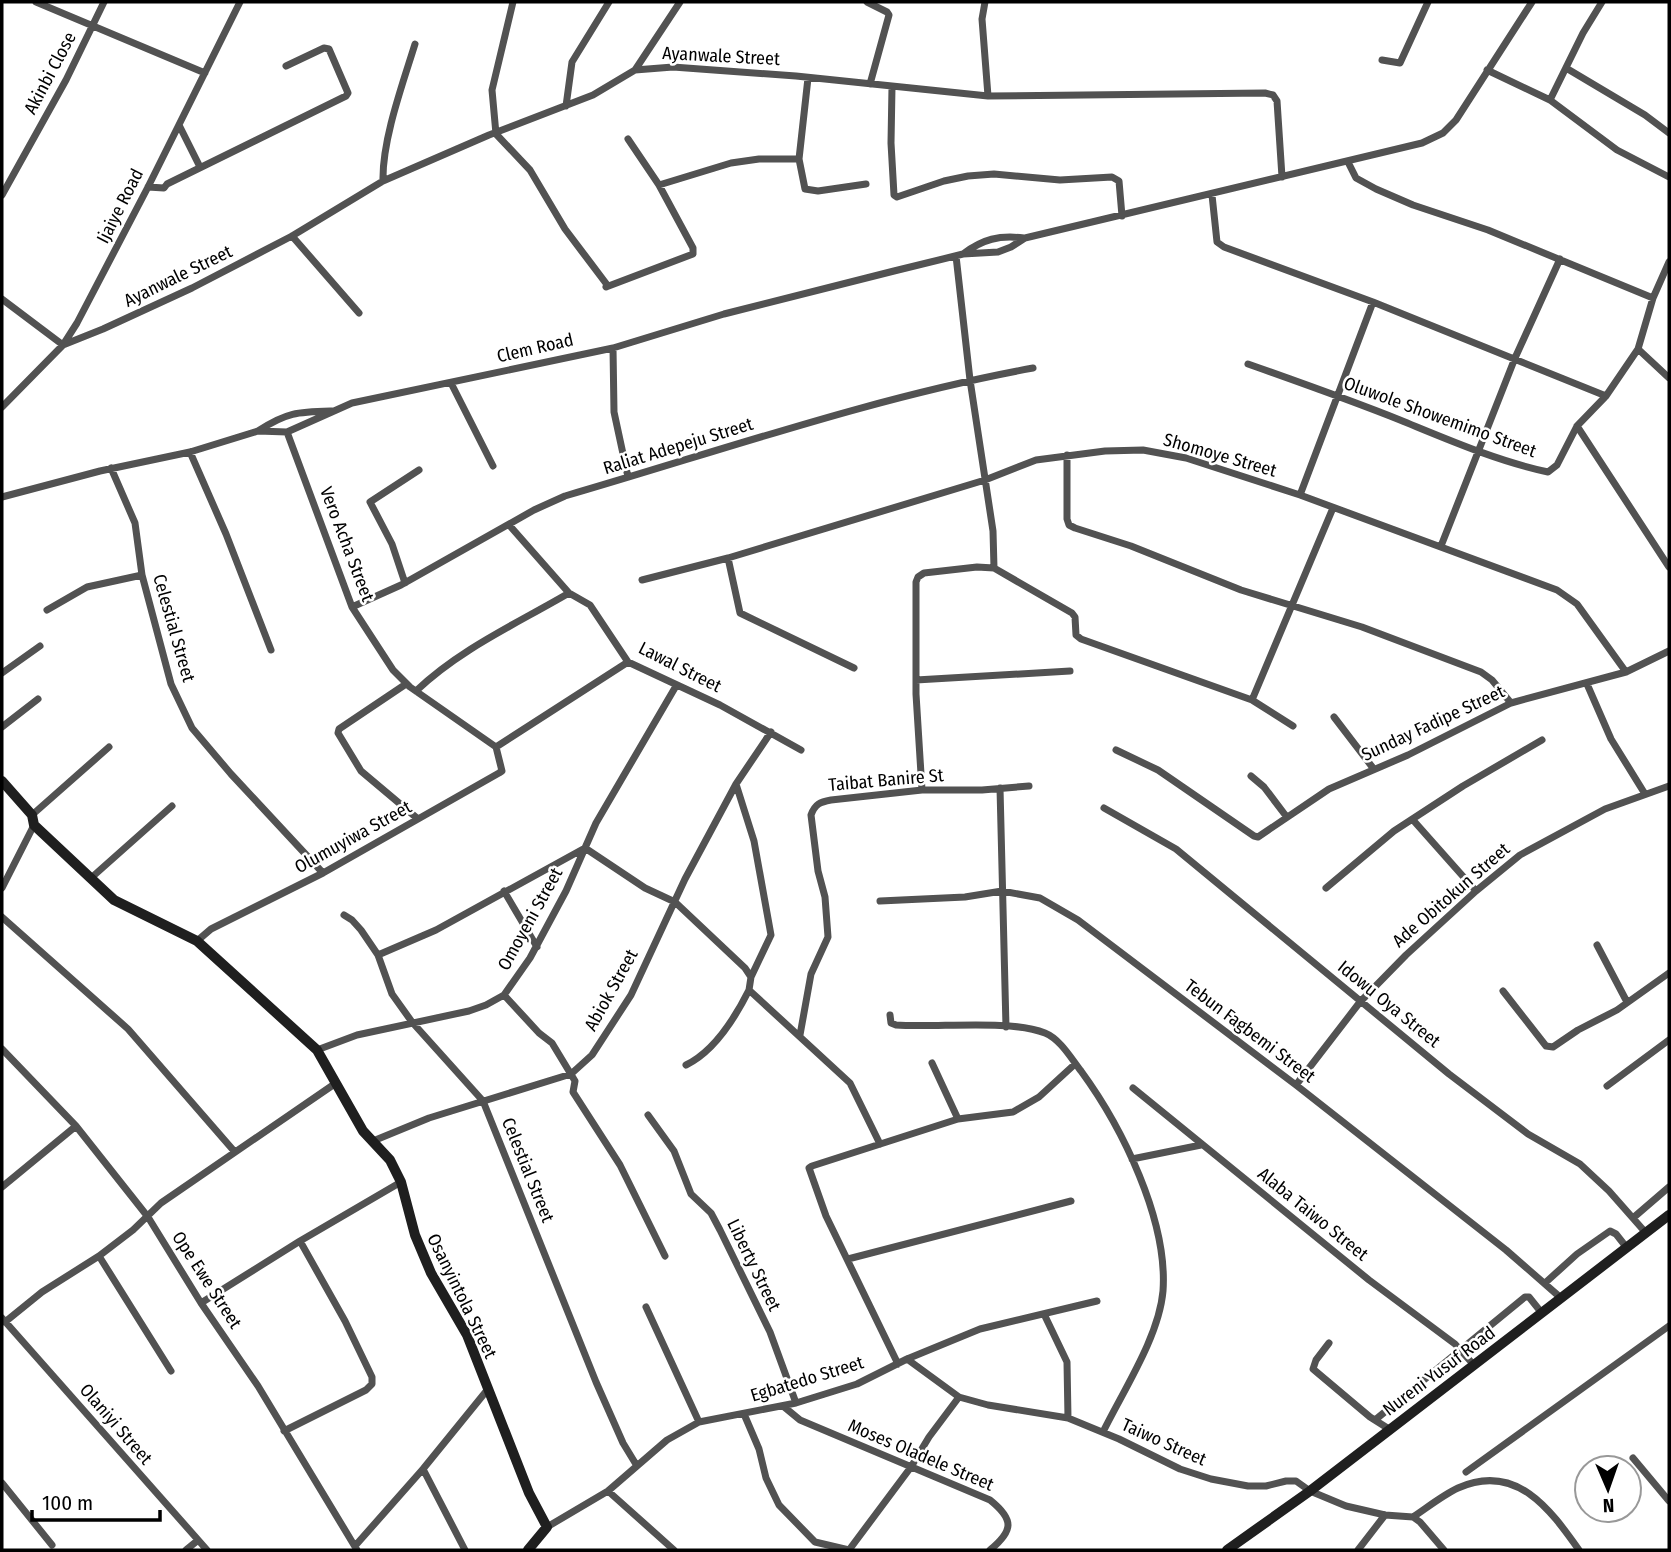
<svg xmlns="http://www.w3.org/2000/svg" width="1671" height="1552" font-family="'Fira Sans Condensed',sans-serif">
<style>
.lines{fill:none;stroke-linecap:round;stroke-linejoin:round}
.street{stroke:#525252;stroke-width:7}
.secondary{stroke:#1f1f1f;stroke-width:10}
.labels{text-anchor:middle;dominant-baseline:central;stroke-width:5;stroke-linejoin:round;paint-order:stroke}
.street-label{font-size:18px;fill:#000;stroke:#fff}
</style>
<rect width="100%" height="100%" fill="#fff"/>
<g class="lines">
<path class="street" d="M36,2L205,73
M513,2L492,90L496,134L530,170L565,229L608,286L606,287L693,254V248L659,185L628,139
M867,2L887,12L889,15L870,84
M985,2L982,19L988,96
M1382,60L1400,63L1428,2
M1566,68L1645,115L1669,133
M635,70L680,2
M1487,70L1550,100L1617,150L1669,177
M808,78L799,159L805,189L818,191L866,184
M892,87L891,143L894,195L897,197L944,181L968,176L994,174L1060,180L1112,177L1119,181L1122,216
M1550,100L1583,33L1602,2
M566,106L572,62L609,2
M179,125L200,167
M1348,162L1356,178L1376,189L1413,205L1488,230L1653,298
M383,181C382,140 403,83 415,44
M659,185L731,163L759,159H799
M148,187L164,188L167,184L346,96L348,93L329,49L324,48L286,66
M2,195L66,80L104,2
M1212,195L1217,242L1224,247L1373,302L1606,396
M292,236L359,313
M963,254C983,239 999,235 1024,238
M956,256L970,380L993,531L994,568
M2,299L63,345L103,329L192,288L292,236L383,181L489,135L593,95L635,70L673,67L796,76L988,96L1265,93L1273,95L1277,101L1282,177
M613,348L614,412L628,477
M1638,349L1669,378
M1248,364C1299,382 1350,400 1400,420C1449,440 1497,461 1548,472L1557,465L1577,426L1606,396L1638,349L1653,298L1669,262
M451,383L493,466
M2,407L63,345L77,323L148,187L240,2
M1577,426L1669,567
M258,431C287,412 298,412 332,411
M287,432L352,607L393,670L410,687L496,747L628,662
M190,452L226,534L271,650
M1067,455V519L1069,525L1075,528L1131,546L1241,590L1362,627L1481,672L1492,680L1511,703
M111,468L135,523L142,575L171,684L192,728L231,774L323,873
M1300,495L1373,302
M2,497L100,471L190,452L258,431L287,432L352,403L613,348L724,314L894,271L963,254L998,252L1011,247L1025,238L1422,143L1443,133L1456,120L1532,2
M510,526L569,593L590,605L628,662L720,705L801,750
M1441,546L1515,358L1560,259
M728,558L740,613L854,668
M642,580L728,558L985,480L1036,460L1105,451L1143,450L1186,458L1300,495L1557,590L1577,604L1626,672
M405,583L392,544L370,502L419,470
M352,607L401,585L534,510L565,496C720,451 874,397 1033,368
M47,610L87,587L142,575
M2,673L40,646
M916,680L1070,671
M406,684L339,729L338,733L361,771L418,819
M1587,684L1611,739L1645,794
M416,691C460,649 516,624 569,593
M1252,700L1333,508
M1334,717L1373,768
M2,727L38,699
M1116,750L1158,770L1254,836L1258,837L1329,789L1408,755L1511,703L1626,672L1669,651
M1251,776L1264,787L1286,816
M736,784L754,841L771,935L751,977
M1000,788L1006,1027
M922,790L916,694V582L918,577L924,573L977,567L994,568L1072,613L1075,617L1076,635L1081,639L1252,700L1293,726
M1104,808L1176,849L1449,1074L1528,1134L1580,1164L1609,1191L1646,1233
M32,815L109,747
M1413,820L1476,891
M91,878L172,806
M2,888L34,825
M1326,888L1394,831L1463,786L1542,740
M504,891L537,947
M880,901L965,897L1002,891L1040,898L1078,920L1296,1085L1506,1250L1561,1298
M344,915L352,920L361,930L378,955L392,994L412,1022L483,1101L596,1382L623,1443L637,1466
M2,917L128,1029L234,1151
M197,941L211,929L323,873L499,773L502,771L496,747
M1597,945L1627,1002
M378,955L436,930L585,848L645,888L675,902L745,968L751,977L749,990L850,1083L880,1144
M1503,991L1546,1046L1553,1047L1578,1030L1617,1010L1669,973
M504,995L539,1033L552,1043L575,1081L573,1092L620,1165L665,1256
M890,1015L891,1023L896,1025C936,1028 1010,1019 1045,1033C1060,1039 1071,1058 1081,1071C1122,1127 1168,1220 1163,1291C1159,1337 1123,1391 1103,1432
M800,1035L811,974L828,937L825,897L818,871L811,815C815,804 820,802 831,800L922,790H982L1029,786
M2,1049L76,1126L148,1217L201,1303L258,1386L357,1550
M317,1050L357,1035L469,1011L486,1005L504,995L530,958L566,891L596,823L676,686
M932,1063L958,1119
M686,1065C715,1051 735,1018 749,990
M1296,1085L1360,1002L1406,955L1476,891L1520,855L1605,809L1669,786
M1607,1086L1669,1040
M1133,1088L1369,1280L1455,1344L1473,1364
M648,1115L674,1151L691,1194L711,1213L720,1230L770,1332L796,1403
M373,1141L429,1118L571,1074L592,1055L631,995L685,879L736,784L771,732
M1132,1159L1201,1145
M2,1187L76,1126
M1633,1218L1669,1187
M99,1256L171,1371
M848,1259L1071,1201
M1545,1283L1577,1254L1610,1231L1616,1234L1627,1248
M201,1303L300,1241L401,1182
M646,1307L699,1422
M1044,1314L1067,1362L1068,1418
M2,1318L207,1550
M5,1322L42,1292L99,1256L133,1230L161,1203L336,1083
M1329,1343L1316,1360L1313,1369L1370,1417L1389,1429
M907,1359L959,1397L988,1405L1068,1418L1119,1439L1180,1469L1211,1479L1248,1486H1266L1286,1481H1296L1310,1491L1346,1506L1385,1515L1413,1517L1420,1522L1444,1550
M898,1364L826,1216L809,1168L812,1166L958,1119L1013,1112L1039,1097L1075,1064
M783,1406L800,1420L990,1500C1015,1520 1013,1531 990,1550
M744,1414L759,1449L766,1478L779,1505L815,1542L849,1550
M1375,1420L1525,1297H1529L1541,1312
M284,1431L366,1390L372,1384V1377L345,1321L300,1241
M1633,1458L1669,1501
M423,1469L465,1550
M1466,1472L1669,1326
M2,1483L52,1545
M608,1491L674,1550
M1413,1517C1428,1507 1443,1495 1458,1488C1516,1462 1550,1509 1579,1550
M547,1527L608,1491L667,1440L699,1422L796,1403L857,1384L907,1359L980,1329L1097,1301
M355,1546L423,1469L488,1389
M186,1550L197,1541
M849,1550L911,1467L929,1437L959,1397
M1358,1550L1385,1515"/>
<path class="secondary" d="M2,781L32,815L34,825L114,900L197,941L317,1050L363,1131L390,1160L401,1182L415,1235L431,1273L467,1335L529,1493L547,1527L528,1550
M1227,1550L1310,1491L1669,1215"/>
</g>
<g class="labels">
<g class="street-label">
<text transform="translate(721 56) rotate(3)">Ayanwale Street</text>
<text transform="translate(50 73) rotate(-62)">Akinbi Close</text>
<text transform="translate(120 206) rotate(-63)">Ijaiye Road</text>
<text transform="translate(178 276) rotate(-26)">Ayanwale Street</text>
<text transform="translate(535 348) rotate(-13)">Clem Road</text>
<text transform="translate(1440 417) rotate(20)">Oluwole Showemimo Street</text>
<text transform="translate(678 446) rotate(-17)">Raliat Adepeju Street</text>
<text transform="translate(1220 455) rotate(16)">Shomoye Street</text>
<text transform="translate(347 544) rotate(69)">Vero Acha Street</text>
<text transform="translate(174 628) rotate(74)">Celestial Street</text>
<text transform="translate(680 667) rotate(27)">Lawal Street</text>
<text transform="translate(1433 723) rotate(-25)">Sunday Fadipe Street</text>
<text transform="translate(886 780) rotate(-5)">Taibat Banire St</text>
<text transform="translate(353 837) rotate(-29)">Olumuyiwa Street</text>
<text transform="translate(1451 895) rotate(-41)">Ade Obitokun Street</text>
<text transform="translate(530 919) rotate(-61)">Omoyeni Street</text>
<text transform="translate(611 990) rotate(-61)">Abiok Street</text>
<text transform="translate(1389 1004) rotate(39)">Idowu Oya Street</text>
<text transform="translate(1250 1031) rotate(37)">Tebun Fagbemi Street</text>
<text transform="translate(528 1170) rotate(68)">Celestial Street</text>
<text transform="translate(1313 1214) rotate(39)">Alaba Taiwo Street</text>
<text transform="translate(754 1265) rotate(64)">Liberty Street</text>
<text transform="translate(207 1280) rotate(57)">Ope Ewe Street</text>
<text transform="translate(462 1296) rotate(64)">Osanyintola Street</text>
<text transform="translate(1439 1371) rotate(-37)">Nureni Yusuf Road</text>
<text transform="translate(807 1379) rotate(-17)">Egbatedo Street</text>
<text transform="translate(116 1424) rotate(49)">Olaniyi Street</text>
<text transform="translate(1164 1442) rotate(24)">Taiwo Street</text>
<text transform="translate(921 1455) rotate(23)">Moses Oladele Street</text>
</g>
</g>
<rect width="1671" height="1552" fill="none" stroke="#000000" stroke-width="7"/>
<g transform="translate(1608 1489) rotate(178)"><circle r="33" fill="#ffffff" stroke="#999999" stroke-width="2"/>
<path d="M0-5L12 26L0 18L-12 26Z" fill="#000000"/>
<text y="-10" font-size="19" font-weight="bold" text-anchor="middle" fill="#000000">N</text>
</g>
<path d="M32 1510v10h128v-10" fill="none" stroke="#000000" stroke-width="3.5"/>
<text x="42" y="1510" font-size="21" fill="#000000" stroke="#ffffff" stroke-width="5" paint-order="stroke">100 m</text>
</svg>
